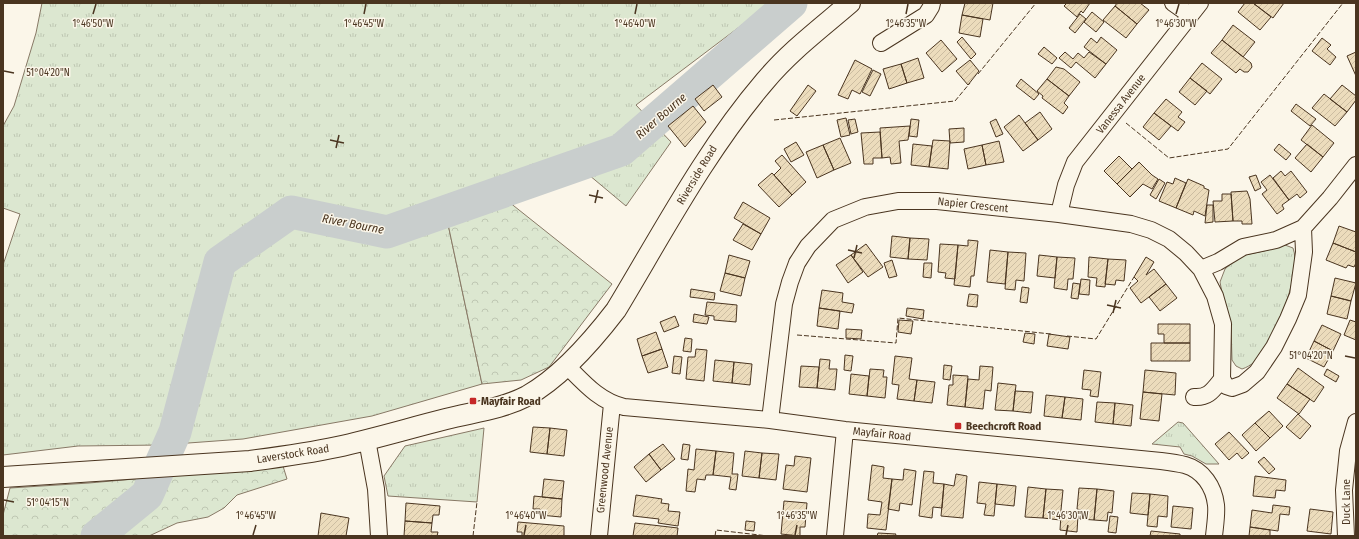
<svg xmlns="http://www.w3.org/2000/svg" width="1359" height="539" font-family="'Fira Sans Condensed',sans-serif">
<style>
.grass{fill:url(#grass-tufts);stroke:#887966}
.forest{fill:url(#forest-crowns);stroke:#887966}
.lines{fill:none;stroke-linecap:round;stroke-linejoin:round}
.river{stroke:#c9cecd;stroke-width:33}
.building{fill:url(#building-hatch);stroke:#4a3520}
.minor-casing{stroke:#4a3520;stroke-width:18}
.tertiary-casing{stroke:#4a3520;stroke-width:22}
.minor{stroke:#fbf6e9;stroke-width:16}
.tertiary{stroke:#fbf6e9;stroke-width:20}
.fence{stroke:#4a3520;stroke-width:1;stroke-dasharray:5 2;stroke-linecap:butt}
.ticks{fill:none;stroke:#4a3520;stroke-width:1.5}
.poi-dot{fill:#c62828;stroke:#fbf6e9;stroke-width:1.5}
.labels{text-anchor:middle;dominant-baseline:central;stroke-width:3;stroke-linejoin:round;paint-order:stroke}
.street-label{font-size:11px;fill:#4a3520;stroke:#fbf6e9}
.poi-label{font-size:11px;font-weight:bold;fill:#4a3520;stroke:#fbf6e9;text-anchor:start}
.water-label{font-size:12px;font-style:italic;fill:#4a3520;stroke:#fbf6e9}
.ticks-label{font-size:10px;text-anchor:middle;fill:#4a3520;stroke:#fbf6e9;stroke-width:3;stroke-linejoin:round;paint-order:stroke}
</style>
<defs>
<pattern id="grass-tufts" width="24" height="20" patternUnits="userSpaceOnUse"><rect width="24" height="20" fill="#dce7d0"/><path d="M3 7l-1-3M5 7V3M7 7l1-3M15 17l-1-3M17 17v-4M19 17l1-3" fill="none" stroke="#bec7b2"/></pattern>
<pattern id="forest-crowns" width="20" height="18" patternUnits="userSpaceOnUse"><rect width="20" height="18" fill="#dce7d0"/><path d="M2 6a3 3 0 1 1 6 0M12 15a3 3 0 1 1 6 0" fill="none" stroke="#bec7b2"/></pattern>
<pattern id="building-hatch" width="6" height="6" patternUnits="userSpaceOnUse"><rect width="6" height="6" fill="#ecdcbc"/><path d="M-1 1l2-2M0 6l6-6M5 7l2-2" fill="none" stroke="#ccbda1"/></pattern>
</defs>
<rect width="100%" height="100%" fill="#fbf6e9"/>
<path class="grass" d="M42,3H771L636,105L671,142L626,206L589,175L448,224L482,384L372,416L243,439L161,445L78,446L3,455V265L20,214L3,208V126L14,106L36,33Z
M1285,245L1293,248C1302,272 1277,331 1263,352C1258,360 1251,366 1242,369L1236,366L1232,360L1231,326L1223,298L1220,282L1225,269L1234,261L1245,255L1264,251Z
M1178,422L1183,423L1219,464H1206L1192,456L1184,454L1180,447L1152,444Z
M484,428L477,502L388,496L384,476L405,446Z"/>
<path class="forest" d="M509,202L612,284L549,367L521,380L482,384L448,224Z
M283,466L287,479L237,495L224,508L208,517L177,523L149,536H3V515L10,488L89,483Z"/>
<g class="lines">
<path class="river" d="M97,536L147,495L175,432L220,262L291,212L387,232L621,150L791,3"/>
</g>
<path class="building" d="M965,3H993L990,20L962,15Z
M1067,3H1090L1083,13L1081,11L1077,17L1064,6Z
M1117,3H1140L1149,10L1137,24L1115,6Z
M1245,3H1253L1271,17L1260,30L1238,12Z
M1253,3H1284L1273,18Z
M1115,6L1137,24L1126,38L1103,20Z
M1092,12L1104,22L1096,32L1084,22Z
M1080,14L1086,19L1075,33L1069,28Z
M962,15L983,19L980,37L959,33Z
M1233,25L1255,42L1243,57L1222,40Z
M962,37L976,54L971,59L957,42Z
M1101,37L1117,50L1106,64L1084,47L1091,38L1097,43Z
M1322,38L1331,45L1327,49L1336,57L1330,65L1312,51Z
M941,40L957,59L942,72L926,53Z
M1222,40L1251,63L1252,67L1248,72H1244L1240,69L1236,73L1211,53Z
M1044,47L1057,58L1052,64L1038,54Z
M1065,52L1073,59L1078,53L1084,58L1089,52L1106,64L1095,78L1076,62L1071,68L1059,58Z
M1356,52V76L1347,56Z
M918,58L924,78L907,83L901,64Z
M855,60L872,69L860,94L852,90L848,99L838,95Z
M970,60L979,71L968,85L956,71Z
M1202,63L1222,79L1210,94L1190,78Z
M901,64L907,83L889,89L883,69Z
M1056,67L1064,69L1080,82L1069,96L1047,79Z
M873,70L881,74L870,96L862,92Z
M1190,78L1207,91L1195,105L1179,92Z
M1021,79L1039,94L1034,100L1016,86Z
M1047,79L1069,96L1064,103L1068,107L1063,114L1042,98L1043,96L1037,91Z
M713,85L722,97L704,111L695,99Z
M808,85L816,91L797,116L790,111Z
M1342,85L1356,96V100L1347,112L1330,99Z
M1324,94L1347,112L1335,126L1312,108Z
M1166,99L1182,112L1178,117L1185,122L1178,131L1154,113Z
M1296,104L1316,119L1310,126L1291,111Z
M693,106L706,122L685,147L668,126Z
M1040,112L1052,129L1038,140L1025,123Z
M1154,113L1171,126L1159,140L1143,127Z
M1019,115L1038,140L1023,151L1004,127Z
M846,118L850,135L841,137L837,120Z
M855,119L858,132L851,134L848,120Z
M911,119L919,120L917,137L909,136Z
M996,119L1003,134L996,137L990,122Z
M1312,125L1334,143L1323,157L1301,140Z
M910,126L908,140L899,141L901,163L891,164L890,157L882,158L880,128Z
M964,128V142L950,143L949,129Z
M880,132L882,158H873V164H864L861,133Z
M840,138L851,163L834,170L823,145Z
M933,140L950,141L948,169L929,167Z
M999,141L1004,162L986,165L982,145Z
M796,142L804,155L791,162L784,149Z
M913,144L932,146L929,167L911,165Z
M1279,144L1291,154L1286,160L1274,150Z
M1307,144L1323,157L1311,172L1295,158Z
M823,145L834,170L817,178L806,152Z
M982,145L986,165L968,169L964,149Z
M782,155L806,182L792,195L774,175L781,168L775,161Z
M1119,156L1132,169L1117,184L1104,171Z
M1139,162L1152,175L1158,179L1152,189L1143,184L1130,197L1117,184Z
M1281,171L1285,176L1291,171L1307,192L1300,198L1297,194L1289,200L1273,178Z
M772,173L792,195L779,207L758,185Z
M1256,175L1261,188L1255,191L1249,177Z
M1270,175L1289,200L1282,205L1284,209L1277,214L1262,194L1267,190L1261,182Z
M1175,178L1186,183L1176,208L1159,201L1167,182L1173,184Z
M1159,179L1165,183L1156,199L1150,195Z
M1188,179L1204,186V188L1209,190L1205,216L1194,211L1193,215L1176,208Z
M1247,191L1250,199L1252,224H1242V221H1233L1231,192Z
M1222,194H1231L1233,221L1215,222L1213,201H1222Z
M743,202L770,218L761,234L734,218Z
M1207,205H1213V222L1205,223Z
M743,224L761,234L752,250L733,240Z
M1339,226L1356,232V252L1333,243Z
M892,236L910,238L908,259L890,257Z
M910,238L929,239L927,260L908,259Z
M968,240L978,241L974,276H971L970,287L954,285L958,245L968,246Z
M1333,243L1356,252V263L1354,267L1348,265L1346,268L1326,260Z
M866,244L883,267L868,277L851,255Z
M940,244L958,245L955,279L945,278L946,273L938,272Z
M990,250L1008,252L1005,284L987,282Z
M1008,252L1026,253L1024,281L1016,280L1015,290L1005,289Z
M729,255L750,261L745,278L725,273Z
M851,255L863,272L848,283L836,265Z
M1039,255L1057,257L1055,278L1037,276Z
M1057,257L1075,258L1073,279H1068L1067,290L1054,288Z
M1089,257L1108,259L1105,287L1096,286L1097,278L1088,277Z
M1146,257L1154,262L1146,275L1154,269L1166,284L1141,303L1130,288L1138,281L1134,277Z
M1108,259L1126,260L1124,281L1116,280L1115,285L1105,284Z
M892,260L897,276L889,278L884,263Z
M924,263H932L931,278L923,277Z
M725,273L745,278L741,296L720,291Z
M1335,278L1356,283L1351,301L1331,296Z
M1081,279L1090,280L1089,295L1079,294Z
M1073,283L1080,284L1078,299L1071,298Z
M1166,284L1177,298L1160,311L1149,297Z
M1022,287L1029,288L1027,303L1020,302Z
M691,289L715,293L714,300L690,297Z
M822,290L843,293L842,302L854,304L852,313L819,308Z
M969,294L978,295L977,307L967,306Z
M1331,296L1351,301L1347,319L1327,314Z
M707,302L737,305L736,322L714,320V316L705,315Z
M819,308L840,311L838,329L817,326Z
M907,308L924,310L923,319L906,316Z
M694,314L709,317L707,324L693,322Z
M675,316L679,326L664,332L660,322Z
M899,320L913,321L911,334L898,332Z
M1350,320L1356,322V340L1344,335Z
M1158,324H1190V343H1164V334H1158Z
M1322,325L1341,334L1333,351L1314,341Z
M846,329L862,330L861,339L846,338Z
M656,332L662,349L642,356L637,339Z
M1025,333L1035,334L1034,344L1023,342Z
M1049,334L1070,337L1068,349L1047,346Z
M685,338L692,339L691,352L683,351Z
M1314,341L1333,351L1324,367L1306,358Z
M1151,343H1190V361H1151Z
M662,349L668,367L648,373L642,356Z
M696,349L707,350L704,381L686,379L688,357H695Z
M845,355L853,356L851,371L844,370Z
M674,356L682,357L680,374L672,373Z
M895,356L912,358L909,379L917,380L914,401L897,399L899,385L892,384Z
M820,359L830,360L829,369H837L835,390L817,388Z
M715,360L734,362L732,383L713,381Z
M734,362L752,364L750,385L732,383Z
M944,365L952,366L950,380L943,379Z
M801,366L819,367L817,388L799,387Z
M980,366L993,367L991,391L985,390L983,409L965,407L968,379L979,380Z
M1298,368L1324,387L1314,402L1287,384Z
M870,369L884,370L883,377H887L885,398L867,396Z
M1327,369L1339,376L1336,382L1324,375Z
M1084,370L1101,372L1098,397L1090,396L1091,390L1082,389Z
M1145,370L1176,373L1175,395L1143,392Z
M851,374L869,376L867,396L849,394Z
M953,375L968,376L965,407L947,405L949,385H953Z
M917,380L935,382L932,403L914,401Z
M998,383L1016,385L1013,411L995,410Z
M1287,384L1310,399L1299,414L1277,398Z
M1015,391L1033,392L1031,413L1013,411Z
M1143,392L1162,394L1159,421L1140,419Z
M1046,395L1065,397L1062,418L1044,416Z
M1065,397L1083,399L1081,420L1062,418Z
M1097,402L1115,403L1113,424L1095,422Z
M1115,403L1133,405L1131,426L1113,424Z
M1269,411L1283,426L1270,438L1255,423Z
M1298,414L1311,426L1300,439L1286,427Z
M1255,423L1270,438L1256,451L1242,435Z
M533,427L550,428L547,454L530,452Z
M550,428L567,430L564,456L547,454Z
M1229,432L1249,453L1242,459L1237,453L1229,460L1215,444Z
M663,444L675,459L661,470L649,454Z
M683,444L690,445L688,460L681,459Z
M696,449L716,451L713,475H706L705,480L697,479L695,492L686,491L688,469L694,470Z
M716,451L734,453L732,474H738L736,490L729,489L731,477L713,475Z
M745,451L762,453L759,478L742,476Z
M762,453L779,454L776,480L759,478Z
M649,454L661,470L646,482L634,467Z
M795,456L811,458L807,492L783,489L786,465L794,466Z
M1264,457L1275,469L1269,474L1258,462Z
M872,465L884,467L883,478L892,479L886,530L867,528L868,514L880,515L882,502L868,500Z
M904,469L916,471L912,505L900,503L899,511L888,509L892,479L903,480Z
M924,471L934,472L933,483L944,484L942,508L933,507L932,518L919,516Z
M956,474L967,476L963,518L941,516L944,484L954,486Z
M1255,476L1286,480L1285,491L1276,490L1275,498L1253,496Z
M544,479L564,481L562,499L542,497Z
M979,482L997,484L994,516L984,515L986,504L977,503Z
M997,484L1016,486L1014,506L995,504Z
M1028,487L1046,489L1043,518L1025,517Z
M1079,488L1097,489L1094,520L1080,519L1081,510L1077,509Z
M1046,489L1063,490L1060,520L1043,518Z
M1097,489L1114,491L1112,513L1108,512L1107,521L1094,520Z
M1132,493L1150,494L1148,515L1130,513Z
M1150,494L1168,496L1167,517L1158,516L1157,527L1147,526Z
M636,495L662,499L661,503L669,504L668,511L680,512L678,526L658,523L659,519L633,516Z
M534,496L562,499L561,517L540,515V509H533Z
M784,501L807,503L805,527H800V536L781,534Z
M406,503L440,506L439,515H433L432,523L405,521Z
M1273,505L1290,507L1289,515L1280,514L1278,531L1250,527L1252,510L1272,513Z
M1173,506L1193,508L1191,529L1171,527Z
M1310,509L1333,512L1331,534L1307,531Z
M321,513L349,518L346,536H318Z
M1061,514L1078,515L1077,532L1060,530Z
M1110,516L1118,517L1116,533L1108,532Z
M405,521L432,523L431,532H438L437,536H404Z
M746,521L755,522L754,531L745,530Z
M518,522L564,526V536H522V532H517Z
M635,523L678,528L677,536H633Z
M1250,527L1270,530V536H1249Z
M1151,531L1180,534V536H1150Z
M878,533L896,534L895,536H877Z"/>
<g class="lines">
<g class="minor-casing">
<path id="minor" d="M1173,3L1190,15
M881,43L926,15L931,7L932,3
M1059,214L1066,185L1075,162L1200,3
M1201,269L1218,262L1243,247L1276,240L1303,228
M566,365C584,383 599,401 624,407L770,420L845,430L1161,461C1169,462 1177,463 1185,465C1203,470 1214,487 1216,505C1217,514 1215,526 1214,536
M1194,397C1209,398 1213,390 1222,379L1226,386L1232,388L1243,384L1257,372L1274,347L1288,319L1298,295L1304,252L1303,228L1330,198L1356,165
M770,420L784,304L790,282L797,263L808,246L833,220L865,207L898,201H937L1059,214L1131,224L1151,230L1169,239L1186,253L1201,269L1215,296L1223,324L1222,379
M367,440L376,489L379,536
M599,536L612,404
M835,536L845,430
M1346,536L1344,490L1348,451L1356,422"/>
</g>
<g class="tertiary-casing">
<path id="tertiary" d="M3,477L250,461C280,457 309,453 337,447C374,439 410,428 446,419C474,412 502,409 527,396C561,377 593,340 616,310C663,232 706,150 765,81C790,51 821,28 850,3"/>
</g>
<use href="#minor" class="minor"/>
<use href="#tertiary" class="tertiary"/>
<path class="fence" d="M978,74L1036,3
M774,120L955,101L970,83
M1126,123L1169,158L1228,149L1343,3
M797,335L896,343L898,318L1051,334
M1067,336L1096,339L1134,277
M473,536L477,502
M715,536L716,530L768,536"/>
</g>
<path class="ticks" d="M93,14L96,4M364,14L366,4M635,14L637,4M906,14L908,4M1176,14L1179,4M4,71L14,73M330,140L344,143M336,148L339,135M589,195L603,198M595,203L598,190M848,250L862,253M854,258L857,245M1107,305L1121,308M1113,313L1116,300M1345,356L1355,358M4,500L14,502M253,535L256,525M524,535L526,525M795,535L797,525M1066,535L1068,525"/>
<g class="poi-dot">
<rect x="469" y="397" width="8" height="8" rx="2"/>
<rect x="954" y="422" width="8" height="8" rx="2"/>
</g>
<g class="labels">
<g class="street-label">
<text transform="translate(1121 104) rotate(-52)">Vanessa Avenue</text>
<text transform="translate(697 175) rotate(-59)">Riverside Road</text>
<text transform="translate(973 205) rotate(6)">Napier Crescent</text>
<text transform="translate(882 434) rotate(6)">Mayfair Road</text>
<text transform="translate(293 454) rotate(-9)">Laverstock Road</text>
<text transform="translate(605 470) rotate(-84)">Greenwood Avenue</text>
<text transform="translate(1346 502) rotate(-90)">Duck Lane</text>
</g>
<g class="poi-label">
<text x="481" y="401">Mayfair Road</text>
<text x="966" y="426">Beechcroft Road</text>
</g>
<g class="water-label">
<text transform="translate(661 116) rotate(-41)">River Bourne</text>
<text transform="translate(353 224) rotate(11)">River Bourne</text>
</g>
</g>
<g class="ticks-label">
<text x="93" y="27">1°46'50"W</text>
<text x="364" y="27">1°46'45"W</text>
<text x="635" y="27">1°46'40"W</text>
<text x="906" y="27">1°46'35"W</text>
<text x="1176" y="27">1°46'30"W</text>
<text x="48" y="76">51°04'20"N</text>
<text x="1311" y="359">51°04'20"N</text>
<text x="48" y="506">51°04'15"N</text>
<text x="256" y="519">1°46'45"W</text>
<text x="526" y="519">1°46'40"W</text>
<text x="797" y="519">1°46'35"W</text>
<text x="1068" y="519">1°46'30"W</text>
</g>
<rect width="1359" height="539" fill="none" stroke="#4a3520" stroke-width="8"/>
</svg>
